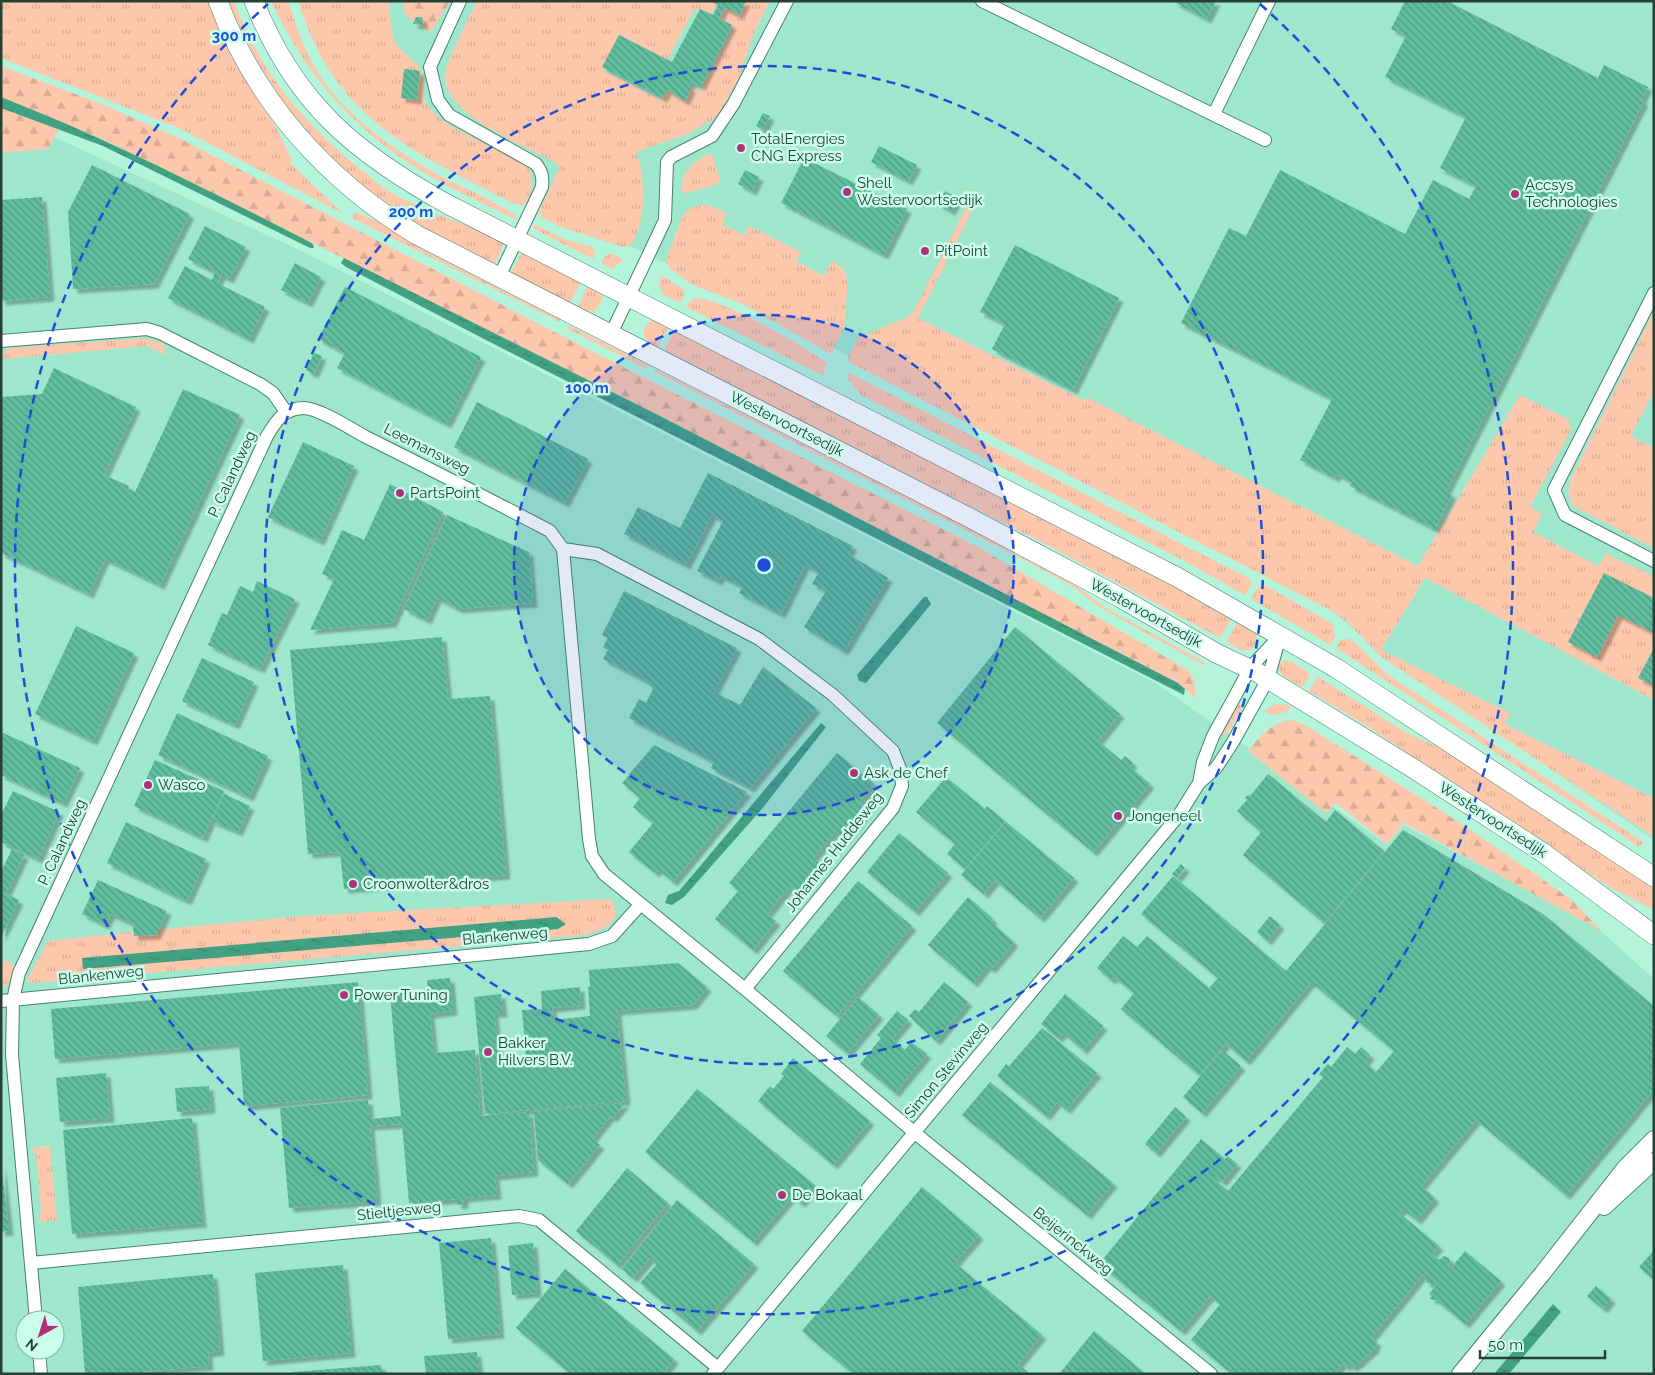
<svg xmlns="http://www.w3.org/2000/svg" width="1655" height="1375" font-family="Raleway,sans-serif">
<style>
.built{fill:#9fe7cc;fill-rule:evenodd}
.grass{fill:url(#grass-tufts)}
.forest{fill:url(#forest-firs)}
.water{fill:url(#water-ripples)}
.building{fill:url(#building-back-hatch);filter:url(#shadow)}
.lines{fill:none;stroke-linecap:round;stroke-linejoin:round}
.minor-casing{stroke:#45836d;stroke-width:14}
.tertiary-casing{stroke:#45836d;stroke-width:18}
.secondary-casing{stroke:#45836d;stroke-width:20}
.minor{stroke:#fff;stroke-width:12}
.tertiary{stroke:#fff;stroke-width:16}
.secondary{stroke:#fff;stroke-width:19}
.ring{fill:none;stroke:#1d4ed8;stroke-width:2.5;stroke-dasharray:9 6}
.poi-dot{fill:#b1307c;stroke:#cbfeea;stroke-width:2}
.labels{text-anchor:middle;dominant-baseline:central;stroke-width:5;stroke-linejoin:round;paint-order:stroke}
.poi-label{font-size:15px;fill:#264037;stroke:#cbfeea;text-anchor:start}
.street-label{font-size:15px;fill:#264037;stroke:#cbfeea}
.centre{fill:#1d4ed8;stroke:#cbfeea;stroke-width:2.5}
.ring-label{font-size:15px;text-anchor:middle;font-weight:bold;fill:#1d4ed8;stroke:#cbfeea;stroke-width:5;stroke-linejoin:round;paint-order:stroke}
</style>
<defs>
<pattern id="grass-tufts" width="24" height="20" patternUnits="userSpaceOnUse" patternTransform="scale(1.25)"><rect width="24" height="20" fill="#fcc7ab"/><path d="M3 7l-1-3M5 7V3M7 7l1-3M15 17l-1-3M17 17v-4M19 17l1-3" fill="none" stroke="#d8ac94"/></pattern>
<pattern id="forest-firs" width="22" height="20" patternUnits="userSpaceOnUse" patternTransform="scale(1.25)"><rect width="22" height="20" fill="#fcc7ab"/><path d="M5 1l3.5 6h-7zM16 11l3.5 6h-7z" fill="#d8ac94"/></pattern>
<pattern id="water-ripples" width="26" height="14" patternUnits="userSpaceOnUse" patternTransform="scale(1.25)"><rect width="26" height="14" fill="#42a183"/><path d="M2 4q2-2 4 0t4 0M15 11q2-2 4 0t4 0" fill="none" stroke="#37856c"/></pattern>
<pattern id="building-back-hatch" width="6" height="6" patternUnits="userSpaceOnUse" patternTransform="scale(1.25)"><rect width="6" height="6" fill="#60bd9e"/><path d="M-1 5l2 2M0 0l6 6M5-1l2 2" fill="none" stroke="#4f9b82"/></pattern>
<filter id="shadow"><feDropShadow dx="4.5" dy="4.5" stdDeviation="1" flood-color="#0004"/></filter>
</defs>
<rect width="100%" height="100%" fill="#b3f4db"/>
<path class="built" d="M310,1H1654V840L1384,654L1331,610L1260,570L751,305L435,151Z
M1,119L30,126L304,252L1154,682L1387,844L1404,825L1595,926L1654,979V1374H1ZM25,1320H55V1350H25Z"/>
<path class="grass" d="M209,1L236,65L276,127L292,160L290,163L342,213L181,129L1,58V2L4,1Z
M228,1H234C257,67 301,120 354,164C370,177 385,190 403,199C436,215 471,226 504,242L495,265C469,251 441,239 417,224C328,169 268,98 228,1Z
M271,1H288C296,24 303,48 315,68C344,116 396,152 444,178C462,187 505,206 518,218L515,219C484,203 452,190 423,172C353,129 306,76 271,1Z
M298,1H389C390,13 390,33 396,43C402,54 417,61 421,72C425,82 421,93 426,103C440,130 505,148 529,168C534,182 534,194 523,205L515,204C414,152 334,120 298,1Z
M477,1L718,2L710,17L694,9L666,63L619,38L603,70L661,100L666,90L684,99L691,87L700,91L733,28L719,20L726,6L745,1H770L753,35L739,77L718,116L688,134L636,152C646,181 647,217 631,245L623,247L564,228L542,218L539,212L560,166C531,146 436,116 446,71C452,48 467,23 477,1Z
M709,154H712L720,179L718,184L683,194C677,176 694,161 709,154Z
M965,190L979,197L918,318L1083,400L1088,398L1418,566L1520,395L1568,419L1571,430L1530,507L1542,514L1533,532L1598,566L1606,554L1654,576V700L1425,578L1381,650L1510,713L1505,724L1654,798V837L1380,656L1345,620L1330,610L849,362L848,358L858,338L908,317L914,311L967,205L961,199Z
M705,204L727,213L722,225L744,235L749,226L801,252L796,261L824,276L832,261L843,268L848,280L844,328L831,354L741,303L693,285L670,269L666,259L682,217L690,208Z
M355,212L375,220L422,249L559,319L560,322L352,218Z
M534,224L563,239L592,247L595,252L593,259L534,229Z
M522,252L581,282L570,303L511,273Z
M608,254H613L624,260L611,269L600,262Z
M661,275L684,290V295L680,303L662,294L659,283Z
M588,285L601,292C604,301 599,306 593,312L578,307Z
M693,298C718,295 804,347 827,363L824,369L825,375L824,376L686,307Z
M1654,311V391L1631,436L1654,448V548L1573,506L1568,493L1571,479Z
M652,320L669,326L657,348C644,341 638,331 652,320Z
M568,325L648,365L649,366L645,368L568,329Z
M675,329L1155,575L1233,617L1220,638L1047,545L678,360L664,351Z
M146,338L164,344L166,355L147,346L2,359L1,357L8,348Z
M655,369L1061,575L1106,608L1206,663L1203,665L1098,606L1069,584L1016,556L655,372Z
M849,373L1250,579L1252,584L1245,595L1186,562L861,395L847,378Z
M1259,586H1266L1333,624L1335,637L1330,645L1251,599Z
M1238,621L1253,629L1257,635L1254,647C1244,655 1237,648 1227,641Z
M1351,639L1388,675L1643,842L1640,847L1336,648L1340,640Z
M1284,660L1294,663L1310,674L1303,687L1283,676L1277,667Z
M1318,677L1407,733L1459,757L1654,889V910L1611,888L1370,728L1309,691Z
M1238,704L1243,707L1226,735H1224L1222,734Z
M1275,704L1292,705L1287,712L1272,715L1264,711Z
M610,899C626,922 604,928 587,935L35,983L26,982L48,941L142,931L151,935L154,930L302,916Z
M4,960L15,966L8,984L1,989V966Z
M50,1146L57,1220L39,1222L41,1209L36,1155L31,1148Z"/>
<path class="forest" d="M403,1H450L431,32L418,25L405,14Z
M1,66L104,105L181,139L564,337L978,547L1189,671L1194,681L1196,698L1178,683L658,415L156,165L104,140L1,97Z
M1,108L59,129L48,149L1,153Z
M1293,720L1305,725L1451,817L1555,888L1574,902L1601,931L1404,823L1387,844L1336,803L1326,813L1248,751C1261,735 1270,723 1293,720Z"/>
<path class="water" d="M1,97C106,138 206,189 306,240L313,244L314,248H310L103,146L1,108Z
M344,258L658,415L1178,683L1185,689L1184,695L482,338L346,267L341,263Z
M924,597H927L931,604L866,683L859,681L857,675Z
M821,723L826,727L761,810L684,897L672,905L665,903L668,895L679,891Z
M556,917L566,924L558,929L83,969L82,958Z
M1553,1304L1561,1312L1509,1374H1494Z"/>
<path class="building" d="M711,1H746L739,15L724,8L719,18L732,25L701,86L691,82L689,87L691,89L685,101L667,90L663,98L602,67L619,35L672,62L700,9L713,15L718,5Z
M1172,1H1216L1207,19Z
M1405,1H1447L1598,78L1604,65L1648,87L1641,100L1644,101L1446,491L1452,494L1435,529L1350,486L1352,482L1337,474L1335,478L1300,460L1332,399L1181,323L1229,228L1246,236L1280,170L1405,234L1433,180L1469,199L1476,186L1440,168L1466,117L1385,77L1406,36L1391,29Z
M416,17H422L424,25L413,24Z
M404,69L420,71L417,100L401,98Z
M763,113L770,116L763,130L756,126Z
M879,146L917,165L908,181L871,162Z
M804,158L907,209L884,255L781,203Z
M92,165L190,214L154,284L73,289L68,212Z
M745,170L759,177L752,191L738,184Z
M945,191L958,198L951,211L938,204Z
M42,197L50,297L1,301V200Z
M205,226L246,247L229,279L221,275L217,283L265,307L249,339L168,298L185,266L212,280L215,272L188,259Z
M1015,245L1119,298L1073,390L992,349L1005,324L980,312Z
M295,263L321,277L308,303L281,290Z
M345,287L481,357L447,424L337,368L345,353L318,339Z
M314,353L322,356L314,374L306,370Z
M54,368L136,407L104,475L129,486L128,489L135,492L183,389L240,415L160,585L105,559L89,594L1,553V397L42,394Z
M477,402L588,459L565,503L454,447Z
M303,442L354,466L320,541L268,517Z
M708,473L853,546L848,554L888,578L844,651L804,627L826,591L812,584L819,572L805,565L781,614L739,593L743,587L721,576L718,581L697,571L723,521L712,515L686,565L624,534L638,507L680,528Z
M390,484L443,512L392,623L310,630L334,579L322,574L342,530L364,540Z
M447,515L529,552L533,603L459,609L437,598L427,620L404,609Z
M1604,573L1654,598V633L1618,615L1597,657L1568,642Z
M257,581L295,599L260,669L208,645L222,613L227,615L240,586L253,592Z
M624,591L737,648L714,692L740,705L763,667L816,708L750,788L711,768L714,762L629,718L639,699L646,703L653,689L648,682L603,659L608,650L603,647L608,638L602,635Z
M76,626L134,653L93,741L35,714Z
M1015,627L1120,714L1098,741L1121,760L1125,756L1133,763L1130,767L1150,784L1093,852L937,723Z
M442,637L448,699L490,696L506,875L344,889L340,852L308,854L290,650Z
M1654,648V686L1638,678Z
M202,658L254,682L235,725L182,701Z
M177,713L268,756L249,797L158,755Z
M1,732L80,768L63,803L1,775Z
M654,745L747,792L673,882L658,869L655,873L629,852L653,823L633,807L640,798L622,783Z
M837,753L874,784L859,803L868,810L845,839L836,831L822,847L813,858L822,866L799,894L789,887L767,914L776,921L753,950L715,919L738,891L729,883Z
M155,760L224,791L203,838L134,806Z
M1268,774L1326,822L1335,810L1384,851L1324,923L1243,855L1261,832L1237,811L1247,800L1245,798L1248,795L1250,796Z
M946,777L985,809L987,806L1005,821L965,869L947,854L955,844L916,812Z
M13,791L59,812L38,859L1,842V815Z
M224,794L250,806L238,832L212,821Z
M126,822L206,859L187,901L107,863Z
M1006,822L1074,878L1040,918L995,880L984,894L961,875Z
M1403,830L1543,914L1654,1006V1089L1566,1195L1476,1120L1421,1186L1435,1198L1417,1220L1402,1209L1399,1213L1439,1246L1432,1254L1439,1260L1444,1256L1449,1258L1450,1262L1448,1267L1450,1269L1465,1251L1501,1281L1465,1324L1436,1300L1429,1299L1432,1296L1429,1294L1438,1283L1436,1281L1433,1284L1427,1283L1425,1279L1427,1274L1425,1272L1371,1338L1377,1342L1374,1349L1358,1364L1352,1367L1349,1364L1346,1367L1342,1364L1334,1374H1232L1191,1340L1220,1304L1210,1296L1181,1331L1099,1264L1201,1139L1225,1159L1228,1156L1237,1164L1222,1182L1216,1177L1214,1179L1228,1191L1323,1077L1319,1074L1328,1064L1331,1067L1347,1047L1355,1054L1361,1047L1370,1055L1365,1062L1376,1072L1394,1051L1311,982L1246,1061L1226,1044L1239,1028L1199,1075L1121,1009L1134,993L1114,977L1111,980L1097,968L1123,936L1137,947L1147,936L1209,988L1218,978L1141,914L1173,876L1286,971Z
M899,833L948,873L915,912L867,872Z
M12,849L24,855L6,894L19,900L1,937V872Z
M1181,864L1185,868L1177,878L1172,874Z
M98,880L167,911L156,935L134,936L133,924L111,914L105,925L82,914Z
M858,881L912,926L837,1016L783,971Z
M968,897L993,919L991,922L1014,942L991,969L987,966L973,983L928,945Z
M1270,916L1280,925L1267,941L1257,932Z
M678,963L707,987L693,1005L617,1011L626,1101L485,1114L474,997L501,994L503,1013H494L499,1059L526,1057L522,1010L542,1009L541,991L580,987L581,1005L552,1008L553,1020L590,1016L588,987H590L589,970Z
M450,978L453,1011L430,1014L434,1053L475,1050L480,1116L529,1112L534,1172L495,1176L497,1195L464,1198V1204L457,1205V1199L409,1203L402,1124L370,1126L377,1201L289,1208L280,1108L368,1100L370,1119L401,1116L390,994L428,991L427,980Z
M358,982L368,1095L244,1106L239,1043L55,1059L51,1009Z
M944,982L968,1002L936,1041L909,1016L915,1009L919,1012Z
M1065,994L1103,1026L1083,1050L1063,1033L1058,1038L1041,1024Z
M858,997L879,1015L847,1053L826,1036Z
M897,1011L908,1020L892,1039L905,1050L911,1042L927,1054L895,1093L860,1064L881,1038L877,1035Z
M1042,1028L1097,1073L1066,1110L1057,1102L1046,1116L997,1076L1006,1064L1009,1066Z
M1222,1050L1241,1066L1202,1113L1183,1097Z
M793,1058L870,1121L833,1165L758,1101L770,1086L773,1089L784,1076L781,1074Z
M106,1073L110,1118L60,1122L56,1078Z
M990,1082L1113,1183L1087,1215L962,1115Z
M209,1086L211,1109L177,1112L175,1088Z
M697,1089L816,1186L801,1203L792,1196L753,1242L645,1152Z
M625,1103L613,1118L610,1116L592,1139L600,1145L568,1184L538,1160L534,1112Z
M1175,1107L1186,1117L1156,1153L1145,1144Z
M192,1118L202,1223L72,1234L63,1130Z
M1,1162L9,1231L1,1232Z
M627,1168L668,1203L617,1265L576,1231Z
M922,1187L979,1235L955,1263L1042,1335L1018,1364L1030,1374H853L802,1331Z
M677,1200L754,1264L697,1331L640,1283L657,1264L650,1258L633,1278L622,1269Z
M491,1238L500,1334L448,1339L439,1243Z
M533,1243L537,1293L512,1295L508,1246Z
M1654,1250V1280L1639,1267Z
M343,1265L351,1353L263,1361L255,1273Z
M565,1269L674,1359L663,1374H571L516,1328Z
M213,1274L220,1351L208,1353L209,1366L118,1374H85L78,1287Z
M1596,1286L1611,1299L1603,1309L1587,1296Z
M1094,1331L1146,1374H1059Z
M477,1352L479,1374H426L424,1356Z
M381,1365L382,1374H293V1372Z"/>
<g class="lines">
<g class="minor-casing">
<path id="minor" d="M460,1L430,67L438,100L449,115L536,164C542,172 543,177 542,187L499,277
M982,1L1265,140
M1214,114L1269,1
M1654,293L1554,490L1565,515L1654,561
M611,334L665,220L667,162L671,157L712,136L734,103L787,1
M1,341L147,329L160,333L260,384L273,393L286,412
M563,549L597,554L759,639L833,695L893,751L901,771L902,786L893,808L745,989
M1199,783L1203,762L1213,736L1234,698L1250,668L1278,638
M1,1001L589,944L612,936L640,905
M31,1263L519,1216L539,1220L718,1368
M36,1320L12,1055L13,1000L19,973L267,436C276,421 284,408 304,408C321,409 351,429 366,437C428,468 489,499 550,531L563,549L589,839L592,856L604,874L745,989L915,1133L1211,1374
M39,1350L41,1374
M713,1374L1179,815L1199,783L1216,768L1233,742L1268,679L1280,636"/>
</g>
<g class="tertiary-casing">
<path id="tertiary" d="M1604,1207L1654,1161
M1460,1374L1542,1274L1625,1168L1654,1139"/>
</g>
<g class="secondary-casing">
<path id="secondary" d="M218,1C254,100 328,182 417,235L970,518L1119,597L1216,653L1258,673L1411,767L1542,852L1654,935
M254,1C294,103 356,154 449,205L1177,577L1336,668L1654,877"/>
</g>
<use href="#minor" class="minor"/>
<use href="#tertiary" class="tertiary"/>
<use href="#secondary" class="secondary"/>
</g>
<circle cx="764" cy="565" r="250" fill="#1d4ed8" fill-opacity=".12"/>
<g class="ring">
<circle cx="764" cy="565" r="250"/>
<circle cx="764" cy="565" r="499"/>
<path d="M1260 4A749 749 0 1 1 268 4"/>
</g>
<g class="poi-dot">
<circle cx="741" cy="148" r="5"/>
<circle cx="847" cy="192" r="5"/>
<circle cx="1515" cy="194" r="5"/>
<circle cx="925" cy="251" r="5"/>
<circle cx="400" cy="493" r="5"/>
<circle cx="854" cy="773" r="5"/>
<circle cx="148" cy="785" r="5"/>
<circle cx="1118" cy="816" r="5"/>
<circle cx="353" cy="884" r="5"/>
<circle cx="344" cy="995" r="5"/>
<circle cx="488" cy="1052" r="5"/>
<circle cx="782" cy="1195" r="5"/>
</g>
<g class="labels">
<g class="poi-label">
<text x="751" y="139">TotalEnergies<tspan x="751" dy="17">CNG Express</tspan></text>
<text x="857" y="183">Shell<tspan x="857" dy="17">Westervoortsedijk</tspan></text>
<text x="1525" y="185">Accsys<tspan x="1525" dy="17">Technologies</tspan></text>
<text x="935" y="251">PitPoint</text>
<text x="410" y="493">PartsPoint</text>
<text x="864" y="773">Ask de Chef</text>
<text x="158" y="785">Wasco</text>
<text x="1128" y="816">Jongeneel</text>
<text x="363" y="884">Croonwolter&amp;dros</text>
<text x="354" y="995">Power Tuning</text>
<text x="498" y="1043">Bakker<tspan x="498" dy="17">Hilvers B.V.</tspan></text>
<text x="792" y="1195">De Bokaal</text>
</g>
<g class="street-label">
<text transform="translate(787 424) rotate(27)">Westervoortsedijk</text>
<text transform="translate(427 449) rotate(27)">Leemansweg</text>
<text transform="translate(232 474) rotate(-65)">P. Calandweg</text>
<text transform="translate(1146 613) rotate(29)">Westervoortsedijk</text>
<text transform="translate(1493 820) rotate(33)">Westervoortsedijk</text>
<text transform="translate(62 842) rotate(-65)">P. Calandweg</text>
<text transform="translate(834 852) rotate(-52)">Johannes Huddeweg</text>
<text transform="translate(505 936) rotate(-5)">Blankenweg</text>
<text transform="translate(101 975) rotate(-6)">Blankenweg</text>
<text transform="translate(946 1070) rotate(-50)">Simon Stevinweg</text>
<text transform="translate(399 1211) rotate(-6)">Stieltjesweg</text>
<text transform="translate(1073 1241) rotate(39)">Beijerinckweg</text>
</g>
</g>
<circle cx="764" cy="565" r="8" class="centre"/>
<g class="ring-label">
<text x="234" y="41">300 m</text>
<text x="411" y="217">200 m</text>
<text x="587" y="393">100 m</text>
</g>
<rect width="1655" height="1375" fill="none" stroke="#264037" stroke-width="5"/>
<g transform="translate(40 1335) rotate(219)"><circle r="24" fill="#cbfeea" stroke="#89b2a2"/>
<path d="M0-4L9 19L0 12L-9 19Z" fill="#b1307c"/>
<text y="-8" font-size="14" font-weight="bold" text-anchor="middle" fill="#264037">N</text>
</g>
<path d="M1480 1350v8h125v-8" fill="none" stroke="#264037" stroke-width="2.5"/>
<text x="1488" y="1350" font-size="15" fill="#264037" stroke="#cbfeea" stroke-width="4" paint-order="stroke">50 m</text>
</svg>
